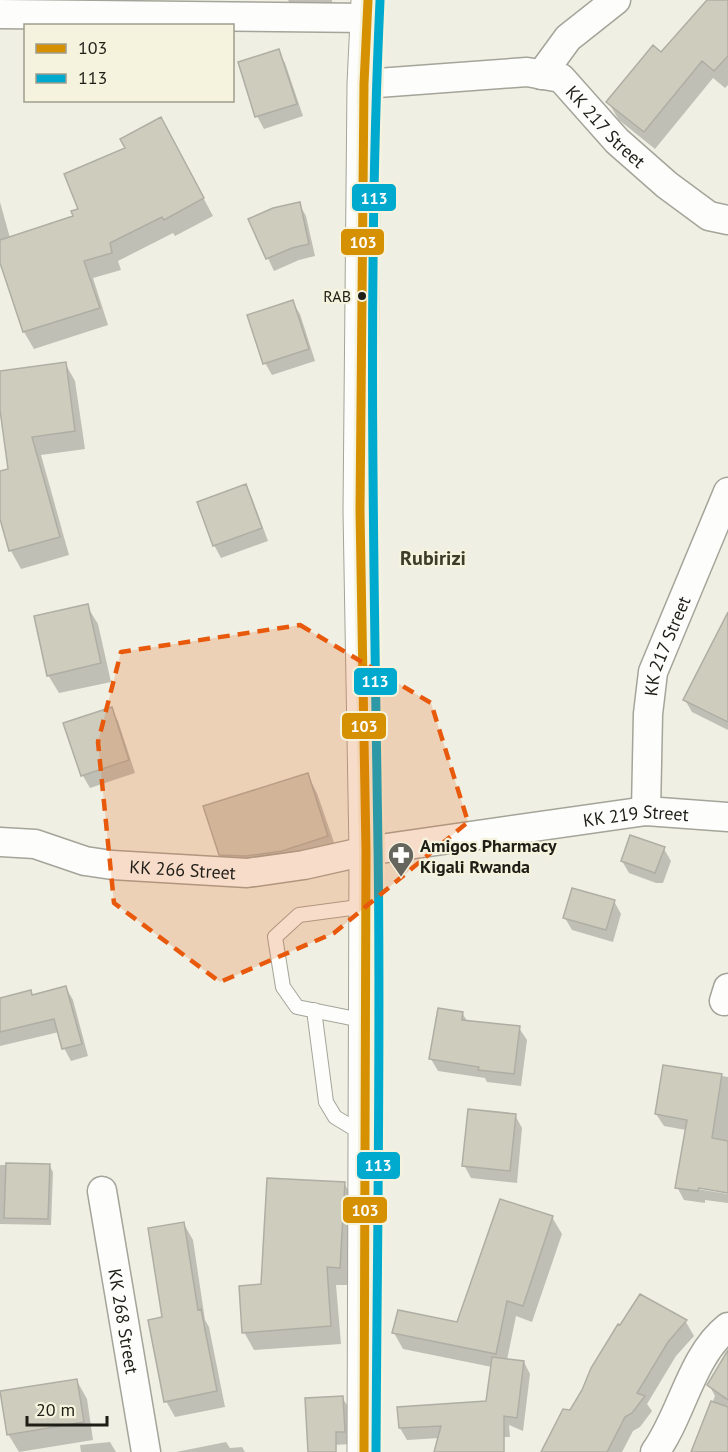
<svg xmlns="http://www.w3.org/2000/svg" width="728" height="1452" font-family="'PT Sans',sans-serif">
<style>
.shadow{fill:#0003}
.building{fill:#cdccbd;stroke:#afaea5;stroke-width:1.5}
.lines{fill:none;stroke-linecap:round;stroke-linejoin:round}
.lane-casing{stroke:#a4a49a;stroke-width:16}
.street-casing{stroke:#a4a49a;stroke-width:31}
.secondary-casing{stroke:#a4a49a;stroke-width:35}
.lane{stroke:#fdfdfb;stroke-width:14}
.street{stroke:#fdfdfb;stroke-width:28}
.secondary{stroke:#fdfdfb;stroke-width:33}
.bus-1-casing{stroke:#f5f3dd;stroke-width:14}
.bus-2-casing{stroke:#f5f3dd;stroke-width:14}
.bus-1{stroke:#d69103;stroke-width:9}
.bus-2{stroke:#00a9ce;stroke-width:9}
.marked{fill:#e8590c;fill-opacity:0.2;stroke:#e8590c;stroke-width:4.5;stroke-dasharray:12 8;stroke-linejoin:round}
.bus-dot{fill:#1e1d16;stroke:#f5f3dd;stroke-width:2}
.labels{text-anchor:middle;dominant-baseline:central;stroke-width:4.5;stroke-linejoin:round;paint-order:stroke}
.bus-label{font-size:16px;fill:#1e1d16;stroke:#f5f3dd;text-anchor:end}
.street-label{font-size:18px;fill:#1e1d16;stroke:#f5f3dd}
.poi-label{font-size:18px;font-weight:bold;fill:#1e1d16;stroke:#f5f3dd;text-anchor:start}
.neighbourhood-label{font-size:20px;font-weight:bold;fill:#3d3b29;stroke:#f5f3dd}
.line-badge{stroke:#f5f3dd;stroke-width:2}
.badge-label{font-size:16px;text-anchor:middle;font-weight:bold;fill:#fff}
</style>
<rect width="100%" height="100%" fill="#efefe3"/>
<path class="shadow" d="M288,0H332L333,11L295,13Z
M709,0H728V85L725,88L713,78L655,149L619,120L608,102L661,54Z
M278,51L285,63L303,116L264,129L257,116Z
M170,136L213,216L175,236L173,233L118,261L121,270L93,278L108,325L34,349L24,332L0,259V202L10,238L75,217L81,210Z
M299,204L306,216L315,256L299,260L274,271L250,220Z
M292,302L300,314L315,361L272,375L265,363Z
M65,363L75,381L85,449L41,455L69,555L21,569L11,551L0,514V473L10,470L0,399V373Z
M245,486L252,498L268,541L221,558L214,545Z
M87,606L98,624L111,682L59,693L48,675Z
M728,617V730L692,712L685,700Z
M111,709L118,721L135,773L90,788L83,776L65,724Z
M307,774L317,793L338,854L231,873L220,854Z
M664,849L671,861L663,883H656L629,873L622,861Z
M614,901L621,914L613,942L572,930L565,918Z
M66,988L73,1000L88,1056L71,1061L64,1048L59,1032L0,1046V999L32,997Z
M462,1013L468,1022L519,1028L527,1040L521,1086L487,1082L485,1078L438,1071L431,1059Z
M665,1067L728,1077V1156L686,1130L664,1126L656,1114Z
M515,1115L522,1128L517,1183L471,1178L464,1165Z
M0,1165H49L53,1172L51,1225L0,1224Z
M728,1173V1191L692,1185L691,1188L728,1194V1203L705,1200V1203L684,1200L677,1187Z
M344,1183L355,1202L350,1285H336L341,1344L254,1350L244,1332L262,1286Z
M552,1217L562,1234L532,1322L516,1316L507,1360L524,1362L530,1374L523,1431L509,1425L510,1437H497L491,1452H436L440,1438L407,1440L400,1428L399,1409L488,1403L492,1367L403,1349L394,1333L458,1324Z
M184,1224L193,1240L205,1320L209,1327L225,1407L175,1417L166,1401L164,1318Z
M686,1322L694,1336L676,1356L647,1404L652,1411L640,1427L633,1431L622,1452H544L571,1412Z
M728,1366V1452H692L715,1396L709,1385Z
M77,1381L87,1399L93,1440L19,1452L8,1434Z
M342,1397L350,1410L351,1444L315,1446Z
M110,1442L116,1452H81L80,1445Z
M226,1442L230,1448L242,1447L245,1452H176Z"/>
<path class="building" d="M707,0H728V56L714,71L702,61L644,132L606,102L653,45L661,52Z
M279,49L297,104L255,117L238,62Z
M161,117L204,198L164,220L162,217L110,243L112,253L84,261L100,308L23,332L0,263V240L73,216L71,211L78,209L64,174L125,148L120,139Z
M300,202L309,244L292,248L266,259L248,219L273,208Z
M293,300L309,349L263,364L247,315Z
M66,362L75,431L32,437L60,537L9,551L0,519V471L8,469L0,410V371Z
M246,484L262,528L213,546L197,502Z
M88,604L101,663L47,676L34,616Z
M728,612V722L683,700Z
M112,707L129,760L81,776L63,723Z
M308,773L328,836L282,851L246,856L219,855L203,806Z
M630,835L665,847L655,873L621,861Z
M572,888L615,900L606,930L563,918Z
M66,986L82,1044L62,1049L54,1019L0,1032V998L31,990L32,995Z
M438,1008L463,1012L462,1020L520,1026L514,1074L478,1070L479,1067L429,1059Z
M663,1065L722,1074L712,1138L728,1141V1193L699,1188L698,1191L675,1188L687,1120L655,1114Z
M468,1109L516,1114L510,1171L462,1166Z
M6,1163L50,1164L48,1219L4,1218Z
M267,1178L345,1182L340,1268L327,1267L331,1326L242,1333L239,1286L261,1284Z
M500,1199L553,1216L523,1306L507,1301L496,1354L392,1333L398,1310L457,1322Z
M184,1222L198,1310L201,1309L217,1391L164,1402L148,1320L162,1317L148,1228Z
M640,1294L687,1320L668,1342L637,1393L645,1396L632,1413L625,1417L607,1452H541L563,1409L570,1410L582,1390L591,1368L618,1324L620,1325Z
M728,1350V1400L707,1385Z
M492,1357L524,1361L517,1418L504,1416V1452H434L441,1426L399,1428L397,1407L486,1401Z
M77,1379L84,1422L7,1435L0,1391Z
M343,1396L345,1432H336V1452H308L305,1398Z
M711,1401L728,1407V1452H691Z"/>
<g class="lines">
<g class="lane-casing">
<path id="lane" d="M314,1010L326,1102L335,1117L363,1134
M366,1021L297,1007L283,987L275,937L299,915L366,906"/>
</g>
<g class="street-casing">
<g id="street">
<path d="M0,14L368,18"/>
<path d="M541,75L568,38L616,0"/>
<path id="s1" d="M364,84L527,72L561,78L617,141L667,185L709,216L728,220"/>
<path id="s2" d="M646,811L648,714L653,672L728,492"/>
<path id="s3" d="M0,842L35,844L85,861L112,865L247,873L304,865L366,851L646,811L728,817"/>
<path d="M724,1001L728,988"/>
<path id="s4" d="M102,1191L146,1452"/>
<path d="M655,1452C682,1415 691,1356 728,1327"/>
</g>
</g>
<g class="secondary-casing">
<path id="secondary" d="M364,1452L366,851L360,511L364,84L368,0"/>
</g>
<use href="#lane" class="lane"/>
<use href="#street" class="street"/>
<use href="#secondary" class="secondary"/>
<g class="bus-1-casing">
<path id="bus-1" d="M364,1452L366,851L360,511L364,84L368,0"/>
</g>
<g class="bus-2-casing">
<path id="bus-2" d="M376,1452C377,1250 381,1048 378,847C374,565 367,282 380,1"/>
</g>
<use href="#bus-1" class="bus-1"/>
<use href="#bus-2" class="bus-2"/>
</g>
<path class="marked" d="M300,625L431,703L468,822L334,933L220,982L114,903L98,742L121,652Z"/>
<defs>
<g id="pharmacy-pin" transform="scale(1.35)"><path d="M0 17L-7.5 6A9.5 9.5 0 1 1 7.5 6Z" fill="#67665e" stroke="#f5f3dd"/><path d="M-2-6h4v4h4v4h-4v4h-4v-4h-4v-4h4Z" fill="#fff"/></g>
</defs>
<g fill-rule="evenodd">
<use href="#pharmacy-pin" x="401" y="855"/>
</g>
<circle class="bus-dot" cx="362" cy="296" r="5"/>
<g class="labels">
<g class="bus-label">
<text x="351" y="296">RAB</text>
</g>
<g class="street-label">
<text stroke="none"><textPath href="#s1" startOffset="264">KK 217 Street</textPath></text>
<text stroke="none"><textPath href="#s2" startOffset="168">KK 217 Street</textPath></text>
<text stroke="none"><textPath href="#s3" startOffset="644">KK 219 Street</textPath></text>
<text stroke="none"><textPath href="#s3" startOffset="186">KK 266 Street</textPath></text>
<text stroke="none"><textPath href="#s4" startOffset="132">KK 268 Street</textPath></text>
</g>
<g class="poi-label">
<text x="420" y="845">Amigos Pharmacy<tspan x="420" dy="21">Kigali Rwanda</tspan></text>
</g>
<g class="neighbourhood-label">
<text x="433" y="558">Rubirizi</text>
</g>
</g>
<g class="line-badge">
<rect x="351" y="183" width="46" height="29" rx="6" fill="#00a9ce"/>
<rect x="340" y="228" width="45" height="28" rx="6" fill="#d69103"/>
<rect x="353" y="667" width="45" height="29" rx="6" fill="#00a9ce"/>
<rect x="341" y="712" width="46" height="28" rx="6" fill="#d69103"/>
<rect x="356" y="1151" width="45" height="29" rx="6" fill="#00a9ce"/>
<rect x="342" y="1196" width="46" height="28" rx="6" fill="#d69103"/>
</g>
<g class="badge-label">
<text x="374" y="204">113</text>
<text x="363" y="248">103</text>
<text x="375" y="687">113</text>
<text x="364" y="732">103</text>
<text x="378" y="1171">113</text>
<text x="365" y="1216">103</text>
</g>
<rect x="24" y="24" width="210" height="78" fill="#f5f3dd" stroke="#9f9d8d" stroke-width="1.5"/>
<rect x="36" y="44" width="30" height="9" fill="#d69103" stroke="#9f9d8d" stroke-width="1.5"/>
<text x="78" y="54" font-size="18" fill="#1e1d16">103</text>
<rect x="36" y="74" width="30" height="9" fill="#00a9ce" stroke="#9f9d8d" stroke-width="1.5"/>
<text x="78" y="84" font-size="18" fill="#1e1d16">113</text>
<path d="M27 1416v9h80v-9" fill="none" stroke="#1e1d16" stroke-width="3"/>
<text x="36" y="1416" font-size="18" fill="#1e1d16" stroke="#f5f3dd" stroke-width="4.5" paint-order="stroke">20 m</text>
</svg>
